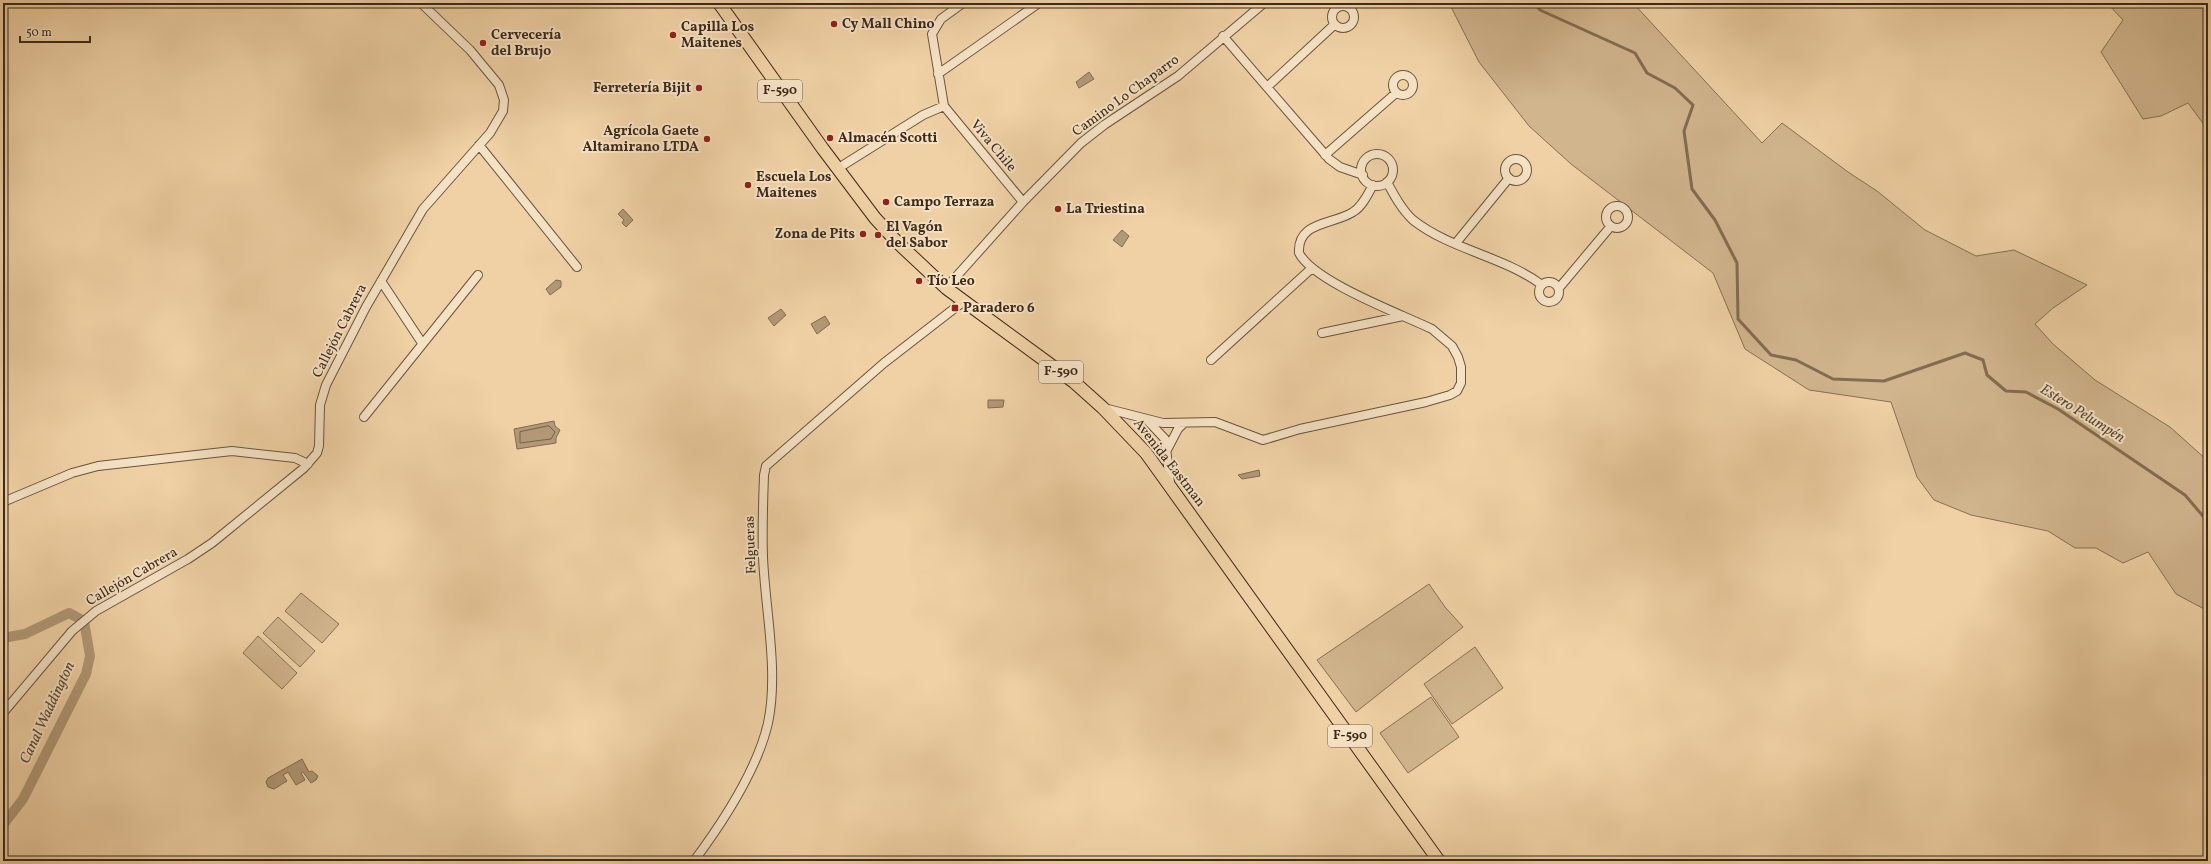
<svg xmlns="http://www.w3.org/2000/svg" width="2211" height="864" font-family="Vollkorn,serif">
<style>
.green{fill:#d1b58d;stroke:#877054}
.water{fill:#b29876;stroke:#836c51}
.lines{fill:none;stroke-linecap:round;stroke-linejoin:round}
.shore{stroke:#786148;stroke-width:1}
.stream{stroke:#836c51;stroke-width:3}
.canal{stroke:#b29876;stroke-width:10}
.minor-casing{stroke:#6a543d;stroke-width:10}
.primary-casing{stroke:#3d2a1a;stroke-width:14}
.minor{stroke:#f5e1c4;stroke-width:8}
.primary{stroke:#efd1a5;stroke-width:12}
.poi-dot{fill:#8f2418;stroke:#f5e1c4;stroke-width:1.5}
.labels{text-anchor:middle;dominant-baseline:central;stroke-width:4;stroke-linejoin:round;paint-order:stroke}
.shield{fill:#f5e1c4;stroke:#74614d;stroke-width:1}
.shield-label{font-size:13px;font-weight:bold;fill:#3d2a1a}
.poi-label{font-size:14px;font-weight:bold;fill:#3d2a1a;stroke:#f5e1c4;text-anchor:start}
.street-label{font-size:14px;fill:#3d2a1a;stroke:#f5e1c4}
.water-label{font-size:15px;font-style:italic;fill:#5a4631;stroke:#f5e1c4}
</style>
<rect width="100%" height="100%" fill="#efd1a5"/>
<filter id="stains"><feTurbulence type="fractalNoise" baseFrequency=".005" numOctaves="4"/><feColorMatrix values="0 0 0 0 .2 0 0 0 0 .09 0 0 0 0 .02 0 0 0 .5 -.17"/></filter>
<radialGradient id="worn" r=".72"><stop offset=".6" stop-color="#630" stop-opacity="0"/><stop offset="1" stop-color="#630" stop-opacity=".3"/></radialGradient>
<path class="green" d="M1449,3H1633L1762,143L1782,123L1848,172L1877,191L1925,230L1976,256L2014,250L2087,285L2053,308L2035,324L2053,344L2095,380L2170,427L2208,461V611L2176,594L2148,552L2123,563L2096,548H2075L2048,531L1971,515L1934,500L1917,477L1891,402L1809,390L1745,349L1713,273L1571,164L1529,126L1479,62Z
M2107,3H2208V130L2188,103L2161,116L2143,119L2101,52L2123,20Z
M1429,584L1445,607L1463,627L1356,712L1317,660Z
M301,593L339,624L322,643L285,611Z
M278,617L315,651L300,667L263,633Z
M258,636L297,673L282,689L243,653Z
M1475,647L1503,688L1452,724L1424,684Z
M1431,697L1459,737L1408,773L1380,733Z"/>
<path class="water" d="M1089,72L1094,79L1079,88L1076,82Z
M623,209L633,220L626,227L622,223L624,220L618,214Z
M1122,230L1129,236L1122,247L1113,240Z
M556,280L561,281V287L550,295L546,289Z
M781,309L786,315L774,326L768,318Z
M825,316L830,324L817,334L811,324Z
M988,400H1004L1003,407L988,408Z
M554,421L555,426L560,430L556,438V443L517,449L514,429Z
M1259,470L1260,476L1242,479L1238,475Z
M302,759L309,772L312,771L318,776L316,780L311,783L303,772L301,773L305,780L296,785L288,772L283,775L287,781L274,789L268,787L266,782L268,778Z"/>
<g class="lines">
<path class="shore" d="M549,426L555,432L551,439L520,443V432Z"/>
<path class="stream" d="M1534,3L1540,10L1635,53L1647,73L1675,88L1693,105L1684,131L1692,189L1715,220L1737,263L1738,319L1771,355L1796,360L1833,379L1884,381L1965,353L1983,360L1987,375L2006,391L2026,392L2058,409L2185,495L2208,522"/>
<path class="canal" d="M3,638L25,634L69,613L84,621L90,656L86,674L23,799L3,825"/>
<g class="minor-casing">
<path id="minor" d="M963,3L941,19L932,34L944,106L1023,202
M1332 17a11 11 0 1 1 22 0a11 11 0 1 1-22 0Z
M1223,36L1329,159L1340,167L1363,175
M938,74L1039,3
M1393 85a10 10 0 1 1 20 0a10 10 0 1 1-20 0Z
M1267,87L1334,25
M479,145L577,267
M1361 170a16 16 0 1 1 32 0a16 16 0 1 1-32 0Z
M1325,155L1396,93
M1505 170a11 11 0 1 1 22 0a11 11 0 1 1-22 0Z
M837,169L923,115L944,106
M1387,182C1394,195 1402,210 1413,220C1451,250 1503,256 1542,285
M1606 217a11 11 0 1 1 22 0a11 11 0 1 1-22 0Z
M1456,243L1509,178
M381,281L422,343
M1539 292a10 10 0 1 1 20 0a10 10 0 1 1-20 0Z
M946,288L1023,202L1081,143L1104,125L1178,76L1264,3
M1559,288L1611,226
M1322,333L1403,316
M1211,360L1312,268
M1104,408L1163,423L1215,422L1263,440L1300,429L1426,402L1450,395L1457,391L1461,383V367L1458,357L1452,346L1432,329C1401,314 1314,282 1299,253C1297,221 1333,225 1353,212C1362,207 1368,194 1373,185
M364,417L478,275
M1147,420L1165,439L1170,483
M1167,450L1178,429L1183,424
M3,502L72,473L98,466L232,451L295,458L308,464
M3,713L72,631L96,611L188,559L212,543L304,468L317,453L319,446L320,405L326,385L366,307L423,209L490,133L503,111L504,100L499,85L470,50L421,3
M694,861C723,822 757,771 768,723C779,672 765,608 763,557C762,529 763,502 764,475L766,466L884,363L964,301"/>
</g>
<g class="primary-casing">
<path id="primary" d="M719,3L823,149L875,218L897,242L946,288L1074,382L1103,408L1146,453L1439,861"/>
</g>
<use href="#minor" class="minor"/>
<use href="#primary" class="primary"/>
</g>
<g class="poi-dot">
<circle cx="834" cy="24" r="4"/>
<circle cx="673" cy="35" r="4"/>
<circle cx="483" cy="43" r="4"/>
<circle cx="699" cy="88" r="4"/>
<circle cx="830" cy="138" r="4"/>
<circle cx="707" cy="139" r="4"/>
<circle cx="748" cy="185" r="4"/>
<circle cx="886" cy="202" r="4"/>
<circle cx="1058" cy="209" r="4"/>
<circle cx="863" cy="234" r="4"/>
<circle cx="878" cy="235" r="4"/>
<circle cx="919" cy="281" r="4"/>
<rect x="951" y="304" width="8" height="8" rx="2"/>
</g>
<g class="labels">
<g class="shield">
<rect x="758" y="80" width="44" height="22" rx="3"/>
<rect x="1039" y="361" width="44" height="22" rx="3"/>
<rect x="1328" y="725" width="44" height="22" rx="3"/>
</g>
<g class="shield-label">
<text x="780" y="91">F-590</text>
<text x="1061" y="372">F-590</text>
<text x="1350" y="736">F-590</text>
</g>
<g class="poi-label">
<text x="842" y="24">Cy Mall Chino</text>
<text x="681" y="27">Capilla Los<tspan x="681" dy="16">Maitenes</tspan></text>
<text x="491" y="35">Cervecería<tspan x="491" dy="16">del Brujo</tspan></text>
<text x="691" y="88" text-anchor="end">Ferretería Bijit</text>
<text x="699" y="131" text-anchor="end">Agrícola Gaete<tspan x="699" dy="16">Altamirano LTDA</tspan></text>
<text x="838" y="138">Almacén Scotti</text>
<text x="756" y="177">Escuela Los<tspan x="756" dy="16">Maitenes</tspan></text>
<text x="894" y="202">Campo Terraza</text>
<text x="1066" y="209">La Triestina</text>
<text x="886" y="227">El Vagón<tspan x="886" dy="16">del Sabor</tspan></text>
<text x="855" y="234" text-anchor="end">Zona de Pits</text>
<text x="927" y="281">Tío Leo</text>
<text x="963" y="308">Paradero 6</text>
</g>
<g class="street-label">
<text transform="translate(1126 96) rotate(-36)">Camino Lo Chaparro</text>
<text transform="translate(993 146) rotate(50)">Viva Chile</text>
<text transform="translate(340 331) rotate(-63)">Callejón Cabrera</text>
<text transform="translate(1169 463) rotate(52)">Avenida Eastman</text>
<text transform="translate(751 545) rotate(-92)">Felgueras</text>
<text transform="translate(132 577) rotate(-30)">Callejón Cabrera</text>
</g>
<g class="water-label">
<text transform="translate(2082 414) rotate(32)">Estero Pelumpén</text>
<text transform="translate(48 713) rotate(-65)">Canal Waddington</text>
</g>
</g>
<rect width="2211" height="864" fill="none" stroke="#efd1a5" stroke-width="16"/>
<rect x="4" y="4" width="2203" height="856" fill="none" stroke="#3d2a1a" stroke-width="2"/>
<rect x="8" y="8" width="2195" height="848" fill="none" stroke="#3d2a1a"/>
<path d="M20 36v6h70v-6" fill="none" stroke="#3d2a1a" stroke-width="2"/>
<text x="26" y="36" font-size="12" fill="#3d2a1a" stroke="#f5e1c4" stroke-width="3" paint-order="stroke">50 m</text>
<rect width="100%" height="100%" filter="url(#stains)"/>
<rect width="100%" height="100%" fill="url(#worn)"/>
</svg>
